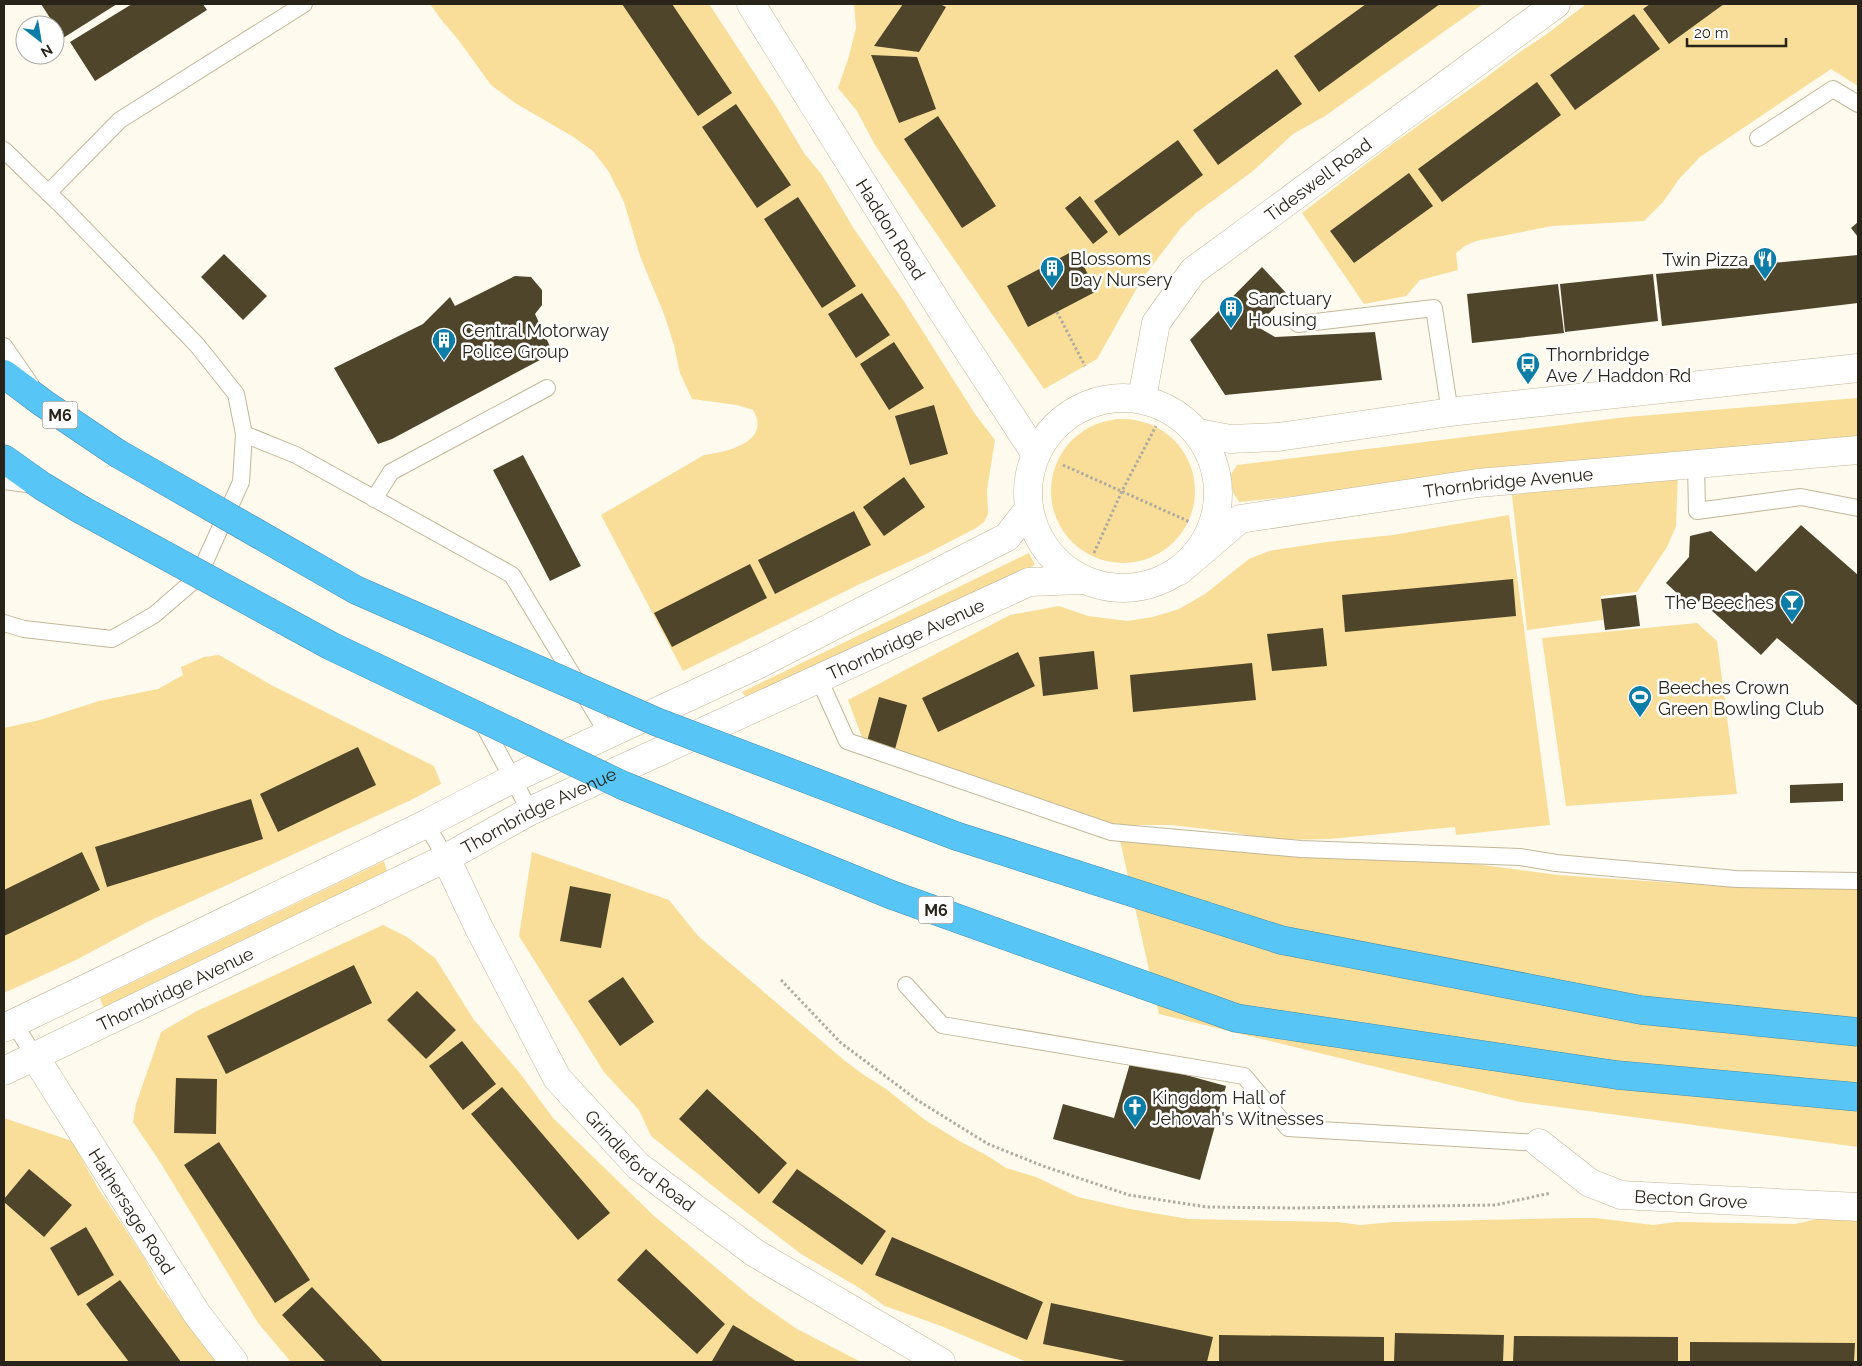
<svg xmlns="http://www.w3.org/2000/svg" width="1862" height="1366" font-family="Raleway,sans-serif">
<style>
.green{fill:#f8de98}
.building{fill:#4e452b}
.lines{fill:none;stroke-linecap:round;stroke-linejoin:round}
.lane-casing{stroke:#c2b799;stroke-width:18}
.street-casing{stroke:#c2b799;stroke-width:29}
.highway-casing{stroke:#478da9;stroke-width:29}
.path{stroke:#b0aba0;stroke-width:3;stroke-dasharray:2.5 2.5;stroke-linecap:butt}
.lane{stroke:#fff;stroke-width:16}
.street{stroke:#fff;stroke-width:28}
.highway{stroke:#57c5f6;stroke-width:28}
.highway-bridge-casing{stroke:#478da9;stroke-width:29;stroke-linecap:butt}
.highway-bridge{stroke:#57c5f6;stroke-width:28}
.labels{text-anchor:middle;dominant-baseline:central;stroke-width:5;stroke-linejoin:round;paint-order:stroke}
.shield{fill:#fff;stroke:#68665e;stroke-width:1}
.shield-label{font-size:16px;font-weight:bold;fill:#282419}
.street-label{font-size:18px;fill:#282419;stroke:#fff}
.poi-label{font-size:18px;fill:#282419;stroke:#fff;text-anchor:start}
</style>
<rect width="100%" height="100%" fill="#fffaee"/>
<path class="green" d="M430,4H709L776,106L804,153L822,175L854,229L903,300L975,414L995,440L987,490L988,514L984,522L976,528L926,554L860,584L683,671L601,515L704,455C727,452 772,442 753,410L737,405L692,399L680,373L674,345L664,314L640,256L624,202L609,172L593,151L572,136L515,103L491,85L457,38L443,22Z
M854,4H1483L1325,116L1293,134L1253,171L1196,213L1180,229L1142,279L1097,359L1044,389L875,145L857,111L838,88L849,56L856,28Z
M1586,4H1858V86L1831,69L1700,157L1679,179L1663,202L1644,221L1552,226L1476,241L1465,246L1456,253L1458,270L1420,280L1406,296L1364,304L1302,213L1391,145L1480,82L1520,52L1547,34Z
M1858,398V436L1239,502L1233,492L1230,476L1237,465L1627,417Z
M1051 491a72 72 0 1 1 144 0a72 72 0 1 1-144 0Z
M1678,473L1676,526L1667,547L1637,592L1601,596L1603,620L1527,630L1512,495Z
M1509,515L1550,825L1456,835L1455,827L1329,839L1272,840L1232,832L1171,825H1127L1104,822L866,748L848,700L1010,615L1059,606L1088,616L1127,621L1153,617L1179,609L1205,594L1249,559L1269,551L1327,542L1393,535Z
M1029,553L1035,565L750,703L742,692Z
M1697,623L1717,641L1737,794L1566,806L1542,638Z
M219,655L273,686L434,766L441,784L413,799L147,922L76,960L4,993V728L40,720L99,701L158,689L183,675L181,667L204,657Z
M1119,836L1443,860L1558,875L1675,883L1858,889V1147L1520,1102L1159,1014Z
M532,852L669,900L698,936L845,1061L864,1075L886,1089L925,1120L961,1142L986,1155L1006,1168L1036,1177L1078,1197L1130,1209L1188,1219L1337,1222L1360,1225L1393,1222L1570,1218H1596L1653,1225L1676,1222L1795,1224L1822,1218L1858,1219V1362H1027L941,1326L885,1306L858,1287L801,1254L724,1195L651,1136L639,1110L604,1072L519,936Z
M384,861L387,872L104,1009L100,998Z
M383,925L407,937L435,958L474,1020L519,1072L553,1118L654,1216L751,1297L797,1329L861,1362H291L258,1323L160,1162L133,1122L136,1104L161,1032L197,1011Z
M4,1118L72,1141L98,1188L145,1259L158,1284L216,1362H4Z"/>
<path class="building" d="M41,4H117L63,38Z
M132,4H203L207,10L95,81L70,42Z
M622,4H672L732,93L698,116Z
M903,4H940L946,7L919,52L874,46Z
M1366,4H1440L1319,92L1294,56Z
M1650,4H1724L1669,44L1643,9Z
M1634,14L1660,49L1575,110L1550,75Z
M871,55L917,57L936,109L899,123Z
M1277,69L1302,104L1218,165L1193,130Z
M1537,82L1561,115L1442,202L1418,169Z
M736,104L791,185L757,208L702,127Z
M938,116L996,206L962,228L904,139Z
M1178,140L1203,175L1119,236L1094,201Z
M1409,173L1433,206L1354,263L1330,231Z
M1080,196L1108,232L1093,244L1065,208Z
M798,197L856,286L822,308L764,219Z
M1858,222V237L1851,228Z
M1075,250L1097,291L1028,327L1007,286Z
M224,254L267,296L243,320L201,277Z
M1858,255V303L1662,326L1656,274Z
M1262,267L1288,295L1256,326L1275,337L1375,332L1382,380L1225,395L1190,340Z
M1653,274L1658,321L1565,332L1560,284Z
M515,276L531,277L542,290V305L535,314L553,353L392,439L378,444L334,368L423,324L450,297L455,306Z
M1558,284L1564,333L1472,343L1467,294Z
M862,293L890,335L856,358L828,314Z
M894,342L924,388L889,410L860,364Z
M934,405L948,454L910,465L895,416Z
M523,455L581,566L550,581L493,470Z
M904,477L925,507L884,536L863,507Z
M854,511L871,545L775,594L758,560Z
M1801,525L1858,575V706L1777,638L1761,655L1700,600L1693,608L1666,583L1689,557L1690,536L1711,531L1756,572Z
M750,564L767,598L672,647L654,613Z
M1513,579L1516,616L1345,632L1342,595Z
M1636,595L1640,626L1605,630L1601,599Z
M1323,628L1327,666L1272,671L1267,634Z
M1094,651L1098,689L1043,696L1039,657Z
M1018,652L1035,686L938,732L922,698Z
M1252,663L1256,700L1133,712L1130,675Z
M879,697L907,705L894,753L866,745Z
M358,747L376,785L278,832L260,794Z
M1843,783V801L1790,803V785Z
M251,799L263,839L107,887L95,847Z
M82,852L100,890L4,936V890Z
M570,886L611,894L601,948L560,941Z
M354,965L372,1003L226,1074L207,1036Z
M623,977L654,1022L620,1046L588,1001Z
M417,991L456,1030L426,1059L387,1020Z
M462,1041L496,1084L463,1110L429,1066Z
M1131,1060L1226,1086L1200,1180L1053,1139L1063,1104L1114,1118Z
M176,1078L217,1079L216,1134L174,1133Z
M502,1087L610,1213L578,1240L471,1114Z
M707,1089L787,1163L759,1194L679,1119Z
M219,1142L310,1280L275,1303L184,1165Z
M29,1169L72,1205L44,1237L4,1202V1199Z
M797,1169L886,1231L862,1265L772,1202Z
M86,1227L114,1275L78,1296L50,1248Z
M892,1237L1043,1302L1027,1340L875,1275Z
M646,1249L725,1324L697,1354L617,1280Z
M120,1280L170,1347L181,1362H129L101,1325L86,1304Z
M312,1287L370,1348L383,1362H326L322,1358L282,1315Z
M1051,1303L1213,1337L1207,1362H1130L1043,1344Z
M733,1325L755,1338L797,1362L712,1361Z
M1395,1333L1504,1335L1503,1362H1394Z
M1219,1335L1384,1337V1362H1219Z
M1514,1336L1678,1337V1362H1513Z
M1690,1342L1855,1343L1854,1362H1690Z"/>
<g class="lines">
<g class="lane-casing">
<path id="lane" d="M1758,138L1833,89L1858,104
M4,150L63,207L197,345L236,394L244,434L241,482L198,577L154,615L112,639L24,629L4,623
M48,193L120,120L304,4
M1298,324L1434,308L1450,413
M4,346L31,385
M244,434L296,455L512,575L608,734
M1696,464L1697,511L1801,497L1858,508
M4,481L35,485
M374,499L391,472L547,388
M819,679L847,741L1111,832L1301,849L1520,857L1556,863L1736,879L1858,881
M479,720L482,722L530,811
M426,824L446,858
M906,985L942,1025L1244,1076L1288,1128L1539,1143
M14,1023L35,1057"/>
</g>
<g class="street-casing">
<g id="street">
<path id="s1" d="M751,4L941,309L1035,453"/>
<path id="s2" d="M1142,398L1156,323L1193,271L1556,4"/>
<circle cx="1123" cy="493" r="95"/>
<path d="M1199,433L1230,439L1278,437L1458,411L1858,368"/>
<path id="s3" d="M1179,571L1240,519L1478,483L1858,450"/>
<path id="s4" d="M446,858L478,926L557,1078L638,1166L755,1253L941,1362"/>
<path d="M4,1028L426,824L512,779L757,665L1007,537L1028,510"/>
<path id="s5" d="M35,1057L197,1314L234,1362"/>
<path id="s6" d="M4,1071L446,858L530,811L1029,582L1082,580"/>
<path id="s7" d="M1539,1143L1590,1183L1621,1195L1858,1207"/>
</g>
</g>
<g class="highway-casing">
<path id="highway" d="M4,374L43,403L117,453
M4,459L42,486L80,509"/>
</g>
<path class="path" d="M1057,312L1085,366
M1063,465L1190,522
M1094,553L1122,491L1156,426
M781,980L841,1043L917,1100L988,1144L1043,1166L1129,1195L1207,1207L1295,1208L1495,1205L1551,1193"/>
<use href="#lane" class="lane"/>
<use href="#street" class="street"/>
<use href="#highway" class="highway"/>
<g class="highway-bridge-casing">
<path id="highway-bridge" d="M117,453L356,590L657,722L956,836L1281,940L1641,1010L1858,1032
M80,509L331,646L622,785L892,895L1236,1018L1617,1075L1858,1097"/>
</g>
<use href="#highway-bridge" class="highway-bridge"/>
</g>
<defs>
<g id="restaurant-pin" transform="scale(1.25)"><path d="M0 17L-7.5 6A9.5 9.5 0 1 1 7.5 6Z" fill="#0c7da6" stroke="#fff"/><path d="M-5-6h1v4h1v-4h1v4h1v-4h1v5L-1.5 .5V6h-2V.5L-5-1ZM5-6V6H3V1.5H1.5Q1.5-4 5-6Z" fill="#fff"/></g>
<g id="building-pin" transform="scale(1.25)"><path d="M0 17L-7.5 6A9.5 9.5 0 1 1 7.5 6Z" fill="#0c7da6" stroke="#fff"/><path d="M-4-6H4V6H1V3H-1V6H-4ZM-2.5-4.3h1.7v1.8h-1.7ZM.8-4.3h1.7v1.8H.8ZM-2.5-1h1.7V.8h-1.7ZM.8-1h1.7V.8H.8Z" fill="#fff"/></g>
<g id="bus-pin" transform="scale(1.25)"><path d="M0 17L-7.5 6A9.5 9.5 0 1 1 7.5 6Z" fill="#0c7da6" stroke="#fff"/><path d="M-5-6H5V4H4V6H2V4H-2V6H-4V4H-5ZM-3.5-4V0h7V-4ZM-3.5 1.2v1.5H-2V1.2ZM2 1.2v1.5H3.5V1.2Z" fill="#fff"/></g>
<g id="bar-pin" transform="scale(1.25)"><path d="M0 17L-7.5 6A9.5 9.5 0 1 1 7.5 6Z" fill="#0c7da6" stroke="#fff"/><path d="M-6-5H6L.8 .8V4.5H3.5V6h-7V4.5H-.8V.8Z" fill="#fff"/></g>
<g id="stadium-pin" transform="scale(1.25)"><path d="M0 17L-7.5 6A9.5 9.5 0 1 1 7.5 6Z" fill="#0c7da6" stroke="#fff"/><path d="M0-5a6.5 5 0 1 0 0 10a6.5 5 0 1 0 0-10ZM-3.5-1.8h7v3.6h-7Z" fill="#fff"/></g>
<g id="church-pin" transform="scale(1.25)"><path d="M0 17L-7.5 6A9.5 9.5 0 1 1 7.5 6Z" fill="#0c7da6" stroke="#fff"/><path d="M-1.2-6h2.4v3.5h3.3v2.4h-3.3V6h-2.4V-.1h-3.3v-2.4h3.3Z" fill="#fff"/></g>
</defs>
<g fill-rule="evenodd">
<use href="#restaurant-pin" x="1765" y="259"/>
<use href="#building-pin" x="1052" y="268"/>
<use href="#building-pin" x="1231" y="308"/>
<use href="#building-pin" x="444" y="340"/>
<use href="#bus-pin" x="1528" y="364"/>
<use href="#bar-pin" x="1792" y="602"/>
<use href="#stadium-pin" x="1640" y="697"/>
<use href="#church-pin" x="1135" y="1107"/>
</g>
<g class="labels">
<g class="shield">
<rect x="42.5" y="401.5" width="35" height="27" rx="4"/>
<rect x="918.5" y="896.5" width="35" height="27" rx="4"/>
</g>
<g class="shield-label">
<text x="60" y="415">M6</text>
<text x="936" y="910">M6</text>
</g>
<g class="street-label">
<text stroke="none"><textPath href="#s2" startOffset="295">Tideswell Road</textPath></text>
<text stroke="none"><textPath href="#s1" startOffset="265">Haddon Road</textPath></text>
<text stroke="none"><textPath href="#s3" startOffset="351">Thornbridge Avenue</textPath></text>
<text stroke="none"><textPath href="#s6" startOffset="1000">Thornbridge Avenue</textPath></text>
<text stroke="none"><textPath href="#s6" startOffset="595">Thornbridge Avenue</textPath></text>
<text stroke="none"><textPath href="#s6" startOffset="190">Thornbridge Avenue</textPath></text>
<text stroke="none"><textPath href="#s4" startOffset="364">Grindleford Road</textPath></text>
<text stroke="none"><textPath href="#s7" startOffset="168">Becton Grove</textPath></text>
<text stroke="none"><textPath href="#s5" startOffset="182">Hathersage Road</textPath></text>
</g>
<g class="poi-label">
<text x="1070" y="258">Blossoms<tspan x="1070" dy="21">Day Nursery</tspan></text>
<text x="1748" y="259" text-anchor="end">Twin Pizza</text>
<text x="1248" y="298">Sanctuary<tspan x="1248" dy="21">Housing</tspan></text>
<text x="462" y="330">Central Motorway<tspan x="462" dy="21">Police Group</tspan></text>
<text x="1546" y="354">Thornbridge<tspan x="1546" dy="21">Ave / Haddon Rd</tspan></text>
<text x="1774" y="602" text-anchor="end">The Beeches</text>
<text x="1658" y="687">Beeches Crown<tspan x="1658" dy="21">Green Bowling Club</tspan></text>
<text x="1152" y="1097">Kingdom Hall of<tspan x="1152" dy="21">Jehovah's Witnesses</tspan></text>
</g>
</g>
<rect width="1862" height="1366" fill="none" stroke="#282419" stroke-width="10"/>
<g transform="translate(40 40) rotate(149)"><circle r="24" fill="#ffffff" stroke="#a9a7a3"/>
<path d="M0-4L9 19L0 12L-9 19Z" fill="#0c7da6"/>
<text y="-8" font-size="14" font-weight="bold" text-anchor="middle" fill="#282419">N</text>
</g>
<path d="M1687 38v8h99v-8" fill="none" stroke="#282419" stroke-width="2.5"/>
<text x="1694" y="38" font-size="15" fill="#282419" stroke="#ffffff" stroke-width="4" paint-order="stroke">20 m</text>
</svg>
